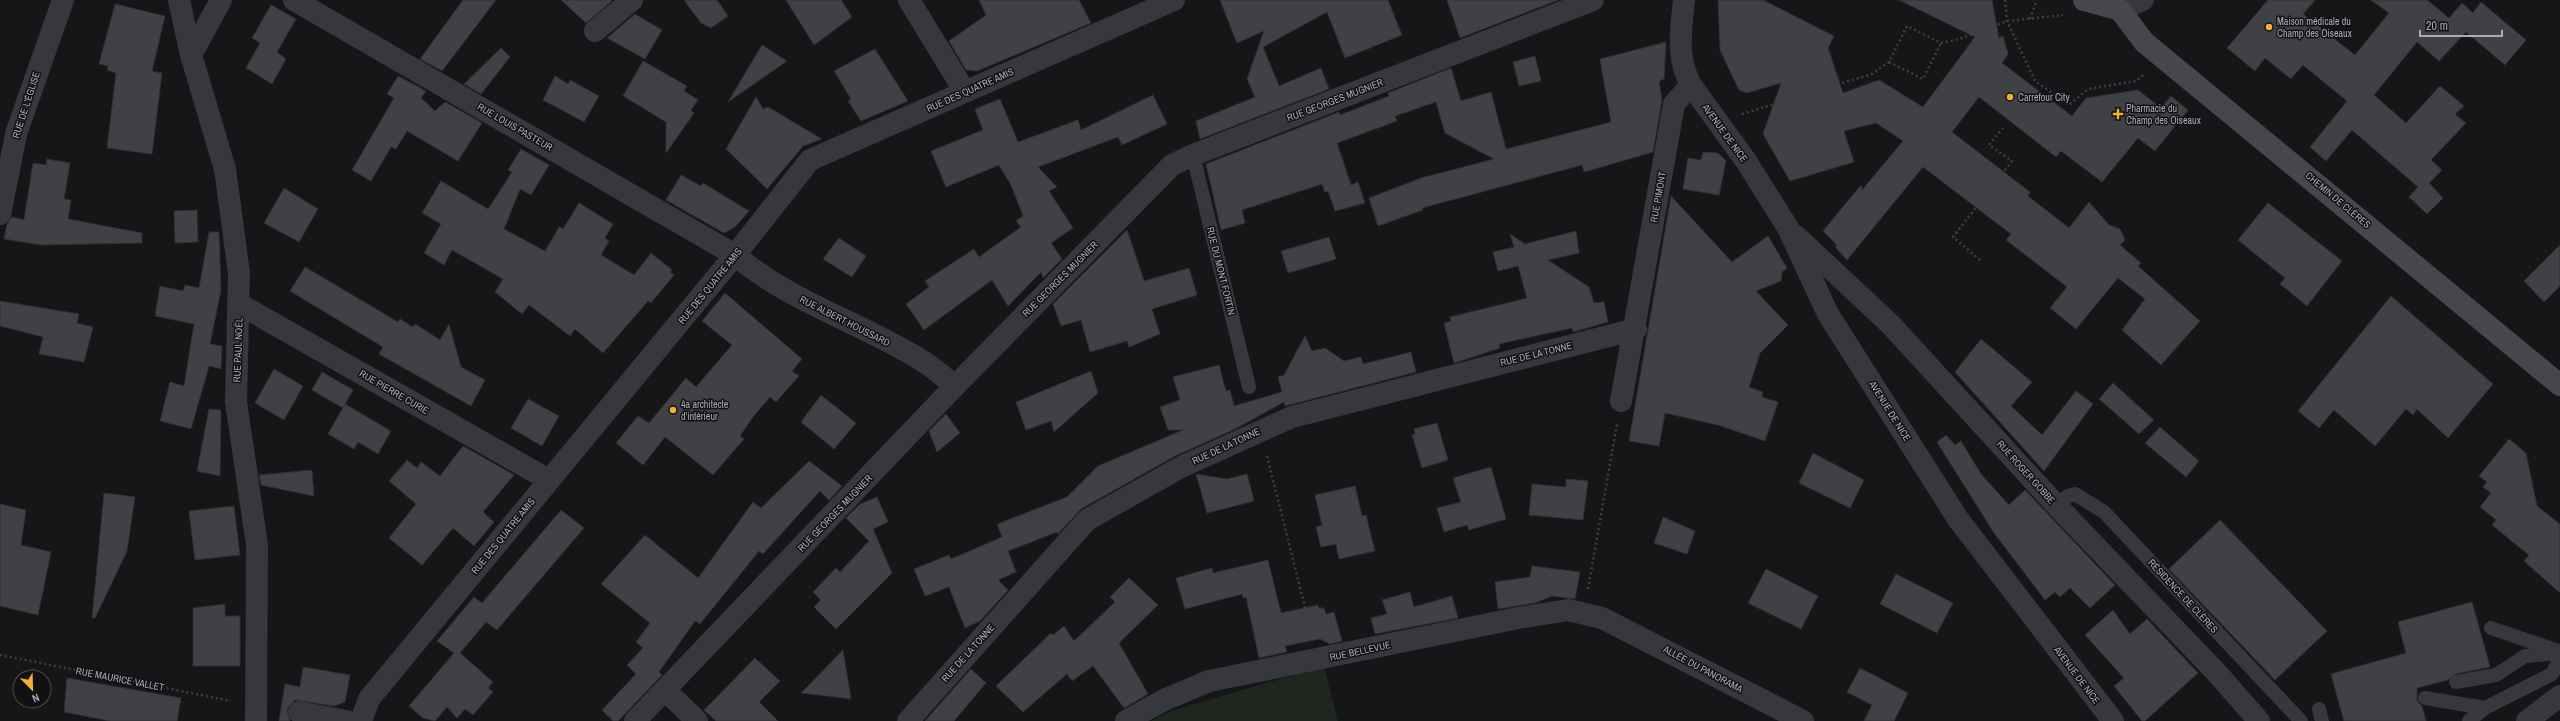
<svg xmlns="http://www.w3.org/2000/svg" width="2560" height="721" font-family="'Archivo Narrow',sans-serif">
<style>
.green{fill:#1e261f}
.building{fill:#404145;stroke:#303034}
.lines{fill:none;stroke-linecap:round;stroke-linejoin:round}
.path{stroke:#3d3f44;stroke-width:2.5;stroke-dasharray:2 3;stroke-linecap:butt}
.lane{stroke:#37383d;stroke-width:14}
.street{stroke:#37383d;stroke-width:22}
.secondary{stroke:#45474d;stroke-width:22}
.poi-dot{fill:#f2b134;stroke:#111113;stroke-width:1.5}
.labels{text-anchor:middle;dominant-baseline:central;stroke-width:3;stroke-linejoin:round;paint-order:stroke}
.poi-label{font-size:10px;fill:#a8adb8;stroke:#111113;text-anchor:start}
.street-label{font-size:10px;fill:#a8adb8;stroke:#111113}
</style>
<rect width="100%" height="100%" fill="#161618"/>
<path class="green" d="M1324,666L1338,721H1151L1168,712Z"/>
<path class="building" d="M463,0H496L442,71L420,59Z
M561,0H611L612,1L586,23Z
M684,0H717L728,16L711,28L701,23Z
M786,0H841L852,17L814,45Z
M979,0H1079L1091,23L977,71L966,70L949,41L986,15Z
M1220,0H1388L1402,35L1345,58L1327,12L1263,47L1279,86L1321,68L1329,89L1200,139L1196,121L1255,97L1247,79L1264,31L1237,43Z
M1447,0H1558L1460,38Z
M1718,0H1763L1834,36L1828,48L1843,93L1879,80L1923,107L1975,37L1899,0H1992L1999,38L2003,36L2008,54L2002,63L2072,116L2086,98L2138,90L2161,108L2171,96L2188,110L2155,151L2138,138L2102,182L2061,151L2056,157L1979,97L1952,132L2030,192L2028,196L2069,228L2089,202L2109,225L2120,229L2125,240L2120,245L2141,263L2138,266L2200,321L2161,365L2122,330L2145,299L2118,278L2076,329L2050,308L2067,287L2006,240L2011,234L1923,167L1847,260L1836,248V244L1823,231L1861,185L1862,190L1903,141L1876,123L1844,131L1854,162L1790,181L1763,134L1781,83L1747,93L1739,90L1720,50Z
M2268,0H2315L2303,14L2355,55L2389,13L2371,0H2427L2449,18L2462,3L2473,13L2481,2L2526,40L2505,65L2466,32L2439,61L2417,42L2374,95L2406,123L2440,86L2464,106L2455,114L2466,123L2431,160L2442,170L2429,183L2443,198L2427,214L2409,197L2418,187L2352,130L2326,161L2310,147L2347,101L2303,65L2291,79L2265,58L2255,71L2227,48Z
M115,4L165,16L152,71L162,73L152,154L107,148L116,73L107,70L108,66L99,64Z
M271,5L296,19L277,52L286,59L272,84L246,68L260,43L252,38Z
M635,14L662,30L645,59L607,38Z
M1666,42L1664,79L1659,81L1662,100L1653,152L1584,172L1582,165L1422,208L1423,210L1378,226L1369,198L1421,178L1494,159L1445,133L1436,102L1395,116L1397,121L1337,143L1351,185L1358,182L1365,203L1335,211L1328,191L1325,192L1322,184L1242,210L1245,223L1221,230L1206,164L1339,112L1340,115L1389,96L1388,93L1451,68L1461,101L1491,92L1506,149L1542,140L1611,122L1600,59Z
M762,45L787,61L728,102Z
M501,48L510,57L481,94L464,84Z
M875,49L908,101L861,121L848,101L851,99L834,71Z
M1535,56L1541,81L1519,86L1513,62Z
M643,61L687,86L684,91L698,100L691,110L694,113L666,153V122L623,96Z
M398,76L426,91L421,98L435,111L445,102L482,123L458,161L407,131L396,149L391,147L371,181L352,170L394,98L387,94Z
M555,76L568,84L570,80L599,96L584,122L543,100Z
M1153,95L1167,124L1122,145L1118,137L1038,167L1057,187L1049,191L1073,228L1051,243L1062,259L1043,278L1041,272L1008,306L992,280L924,330L906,304L929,287L925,281L974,249L979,257L1021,227L1016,221L1023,216L1011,185L999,165L946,187L931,151L983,130L975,109L1000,99L1018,142L1078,120L1081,130Z
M756,97L763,109L768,107L822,139L803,146L767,189L726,149Z
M521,149L549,165L531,195L520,189L504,229L545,251L559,227L563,229L579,203L613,224L605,238L609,241L601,255L634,275L651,253L672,270L670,272L674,275L651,303L648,301L603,353L575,329L570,336L529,305L522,314L495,292L503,279L452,250L444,265L424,253L441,224L422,213L441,181L488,209L512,172L508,170Z
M1703,152L1718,153L1726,161L1719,195L1683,189L1688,158L1701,160Z
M47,159L70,163L64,199L71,200L68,219L142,233V243L41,245L4,239L7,224L12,217L24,220L33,163L46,165Z
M681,175L701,186L703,183L749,211L735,227L724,233L666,200Z
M284,188L318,209L299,242L264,223Z
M1671,196L1732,262L1768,236L1787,268L1782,272L1781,281L1756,291L1788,325L1760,353L1749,387L1763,392L1762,397L1778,402L1765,441L1718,425L1665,413L1659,446L1629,441Z
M2268,203L2342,261L2307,306L2280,284L2285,278L2238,240Z
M197,210L198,242L175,243L174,211Z
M1127,230L1144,281L1189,268L1197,295L1152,309L1160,334L1129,347L1127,341L1090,352L1081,320L1061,326L1053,304Z
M1576,231L1579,253L1548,260L1589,287L1594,303L1604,302L1608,322L1573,332L1572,328L1499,344L1500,348L1454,363L1444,323L1451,321L1450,317L1527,298L1518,266L1498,271L1493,252L1514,247L1510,234L1525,244Z
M209,232H219L221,290L210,344L222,346L221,369L209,366L191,429L160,421L170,382L184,386L194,324L155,316L160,286L183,291L185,285L199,288Z
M1329,237L1336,259L1288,273L1281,251Z
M839,238L866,256L852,277L823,259Z
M2560,245V286L2544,302L2524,281Z
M305,267L398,322L400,319L413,327L415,324L440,340L449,324L461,367L485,380L471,406L379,354L383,347L290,291Z
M725,293L802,359L792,371L799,376L776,402L770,397L753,417L740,436L744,439L713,475L665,437L643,465L616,443L638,416L649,423L686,378L696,387L732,345L702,321Z
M2391,296L2493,384L2448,438L2417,409L2413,415L2406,409L2375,446L2334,410L2319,428L2298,411Z
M0,301L79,314L77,323L93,327L84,362L39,354L43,337L0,326Z
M1305,336L1312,351L1325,348L1344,361L1361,357L1363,364L1411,352L1416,372L1285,406L1284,402L1235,429L1175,456L1081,509L1058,534L1057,532L1008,551L1016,572L998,580L1008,590L980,621L965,628L949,587L925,596L914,569L949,555L951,559L1002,537L997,524L1067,497L1098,466L1183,430H1168L1160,407L1180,400L1173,377L1219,365L1226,391L1230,390L1234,406L1282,392L1278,377L1284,375Z
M1981,339L2032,382L2011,406L2042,435L2076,391L2093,404L2044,471L1955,372Z
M274,369L303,386L284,420L255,403Z
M1091,371L1098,393L1054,432L1051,421L1026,430L1016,402Z
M322,372L353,390L343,408L312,390Z
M2113,383L2154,420L2139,434L2099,399Z
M821,395L856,423L834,449L801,422Z
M528,399L559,416L542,446L511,428Z
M345,404L391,431L378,454L358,442L354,449L328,434Z
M209,409L221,410L220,476L197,471Z
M946,414L960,433L937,452L929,431Z
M1437,423L1448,460L1422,468L1412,435L1415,434L1414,429Z
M2160,427L2199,461L2186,477L2145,443Z
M1946,435L1955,445L1961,441L1981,474L2009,505L2025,490L2115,585L2090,608L2070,588L2060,597L2055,592L2045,600L1994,533L1937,442Z
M2509,439L2526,453L2537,506L2560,524V593L2524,561L2529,555L2492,525L2496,520L2480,507L2491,493L2483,487L2487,482L2479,476Z
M463,446L514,475L483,512L494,522L474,546L453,528L422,565L389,538L416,504L389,481L407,460L417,468L421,462L440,476Z
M1813,453L1864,480L1850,508L1799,483Z
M809,461L842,486L829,500L820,491L763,554L759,551L700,624L695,621L659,672L662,675L618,721H613L602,710L636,674L627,665L643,648L636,642L650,623L601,584L645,535L698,578L753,502L761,508Z
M1491,467L1506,519L1469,530L1467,525L1444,532L1437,508L1461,502L1453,478Z
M312,470L314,496L261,485L259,475Z
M1196,474L1227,479L1247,474L1254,501L1207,513Z
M1566,479L1588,481L1583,520L1529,515L1532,484L1566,487Z
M1355,486L1362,516L1366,515L1375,551L1339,559L1336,544L1321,547L1316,527L1322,525L1315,495Z
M104,493L135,497L127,551L95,618H92Z
M877,497L888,522L873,529L892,573L836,629L814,607L821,600L813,592L836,568L840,572L869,541L846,518L860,504Z
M0,504L26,510L21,545L51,552L38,615L0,606Z
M234,506L240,555L195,560L189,511Z
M561,510L584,528L497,630L486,622L460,653L493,682L488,688L493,692L473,715L465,709L457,718L447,707L435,721L423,718L409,706L454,653L437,641L474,597L482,603Z
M1663,517L1695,531L1687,554L1654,543Z
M2220,520L2327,631L2275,680L2169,569Z
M1268,560L1281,613L1318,605L1319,608H1324L1326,614L1334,612L1342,641L1330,644L1320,639L1285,646L1287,652L1259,658L1246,597L1243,598L1242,594L1185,609L1176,578L1212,568L1213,573Z
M1532,566L1580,572L1575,599L1552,596L1535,603L1498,609L1495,582L1530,577Z
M1766,569L1818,596L1801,629L1748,603Z
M1896,574L1953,603L1937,633L1880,604Z
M1129,578L1158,605L1119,643L1148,694L1124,708L1093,666L1072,681L1067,674L1023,712L996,686L1051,633L1053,635L1064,626L1074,641L1115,602L1110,597Z
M1410,592L1414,607L1452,596L1458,618L1375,634L1371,618L1387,614L1382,600Z
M2472,602L2490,667L2455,674L2448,680L2417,688V701L2422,706L2426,721H2344L2331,674L2406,653L2398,622Z
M225,604V616H240V666H193V608Z
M2113,610L2130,634L2147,619L2198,673L2145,721H2142L2114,686L2124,678L2085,635Z
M843,650L851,699L801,693Z
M755,658L780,681L759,702L778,721H716L704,710Z
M303,667L350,675L345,702L334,706L295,700L287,709L290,721H279L285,684L300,687Z
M1860,668L1908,693L1894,721H1864L1872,705L1847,692Z
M971,669L986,683L954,721H925Z
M67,678L181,698L177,721H110L64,712Z"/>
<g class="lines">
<path class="path" d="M2005,0L2007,21L2035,81L2069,105L2088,89L2137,81L2144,74
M2030,19L2037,0
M1889,62L1923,79L1941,43
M1742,114L1872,74L1889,62L1907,26L1941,43L1959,39L2007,21L2063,15
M1980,260L1953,237L2012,161L1989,145L2003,128
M1267,456L1312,635
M1588,589L1617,424
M0,655L231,701"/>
<path class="lane" d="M1193,155L1249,387
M2057,506L2068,496L2075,494L2104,512L2301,721
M2491,628L2558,651
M2456,682L2496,675L2525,656L2560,653
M2425,698L2485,708
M2319,709L2322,721
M2469,721L2485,708L2552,674L2560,659"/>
<path class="street" d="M179,0L191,55L225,169L239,273L236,402L257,545L256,721
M294,0L735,255C790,302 860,322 921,360C933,367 944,377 955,386
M909,0L965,92
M1684,0C1681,30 1676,58 1691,85L1746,161L1788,228L1828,314L1958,519L2113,721
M2120,10L2143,0
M595,31L632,0
M191,55L221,0
M0,214L16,134L63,0
M1796,236L1891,325L2057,506L2216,672L2259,721
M239,304L549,480
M1621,401L1674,104L1691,85
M665,690L697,721
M299,712L346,721
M361,721L369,699L735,255L810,160L1174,0
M635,721L955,386L1172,165L1193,155L1593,0
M908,721L1087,520L1181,467L1292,417L1636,329
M1126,721L1164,700L1209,681L1518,618L1568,610L1602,618L1803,721
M2527,721L2560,696"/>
<path class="secondary" d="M2084,0L2120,10
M2120,10L2144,42L2560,385"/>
</g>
<g class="poi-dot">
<circle cx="2269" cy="27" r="4"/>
<circle cx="2010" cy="97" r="4"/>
<path d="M2116 108h4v4h4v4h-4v4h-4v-4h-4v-4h4z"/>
<circle cx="673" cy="410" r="4"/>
</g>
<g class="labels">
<g class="poi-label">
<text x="2277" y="21">Maison médicale du<tspan x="2277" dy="12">Champ des Oiseaux</tspan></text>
<text x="2018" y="97">Carrefour City</text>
<text x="2126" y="108">Pharmacie du<tspan x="2126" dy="12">Champ des Oiseaux</tspan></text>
<text x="681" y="404">4a architecte<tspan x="681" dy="12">d'intérieur</tspan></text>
</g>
<g class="street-label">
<text transform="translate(970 90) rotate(-24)">RUE DES QUATRE AMIS</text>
<text transform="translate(1335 100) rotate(-21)">RUE GEORGES MUGNIER</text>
<text transform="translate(26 105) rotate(-72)">RUE DE L'ÉGLISE</text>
<text transform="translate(515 127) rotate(30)">RUE LOUIS PASTEUR</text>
<text transform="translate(1725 133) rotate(54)">AVENUE DE NICE</text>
<text transform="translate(1658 197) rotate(-80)">RUE PIMONT</text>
<text transform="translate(2338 200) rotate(40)">CHEMIN DE CLÈRES</text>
<text transform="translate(1221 271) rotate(76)">RUE DU MONT FORTIN</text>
<text transform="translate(1060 279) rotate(-45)">RUE GEORGES MUGNIER</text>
<text transform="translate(710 286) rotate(-51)">RUE DES QUATRE AMIS</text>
<text transform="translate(845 321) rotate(27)">RUE ALBERT HOUSSARD</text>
<text transform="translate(238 350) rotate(-88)">RUE PAUL NOËL</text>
<text transform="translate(1536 354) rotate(-14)">RUE DE LA TONNE</text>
<text transform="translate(394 392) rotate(30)">RUE PIERRE CURIE</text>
<text transform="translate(1890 411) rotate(58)">AVENUE DE NICE</text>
<text transform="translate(1226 446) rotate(-25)">RUE DE LA TONNE</text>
<text transform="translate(2026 472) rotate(48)">RUE ROGER GOBBE</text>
<text transform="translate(835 513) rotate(-46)">RUE GEORGES MUGNIER</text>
<text transform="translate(503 536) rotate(-51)">RUE DES QUATRE AMIS</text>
<text transform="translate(2183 596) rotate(47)">RÉSIDENCE DE CLÈRES</text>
<text transform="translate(1360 651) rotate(-12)">RUE BELLEVUE</text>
<text transform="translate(968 653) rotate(-48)">RUE DE LA TONNE</text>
<text transform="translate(1703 669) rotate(28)">ALLÉE DU PANORAMA</text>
<text transform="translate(2077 675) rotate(53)">AVENUE DE NICE</text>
<text transform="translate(120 679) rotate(11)">RUE MAURICE VALLET</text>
</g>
</g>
<g transform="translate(32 689) rotate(157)"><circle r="19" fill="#111113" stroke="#4d4f55"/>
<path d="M0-3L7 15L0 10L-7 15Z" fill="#f2b134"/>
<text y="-6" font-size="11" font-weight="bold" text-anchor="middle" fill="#a8adb8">N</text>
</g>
<path d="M2420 30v6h82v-6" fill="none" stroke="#a8adb8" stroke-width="2"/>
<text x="2426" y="30" font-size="12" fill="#a8adb8" stroke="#111113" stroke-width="3" paint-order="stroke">20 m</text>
</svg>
